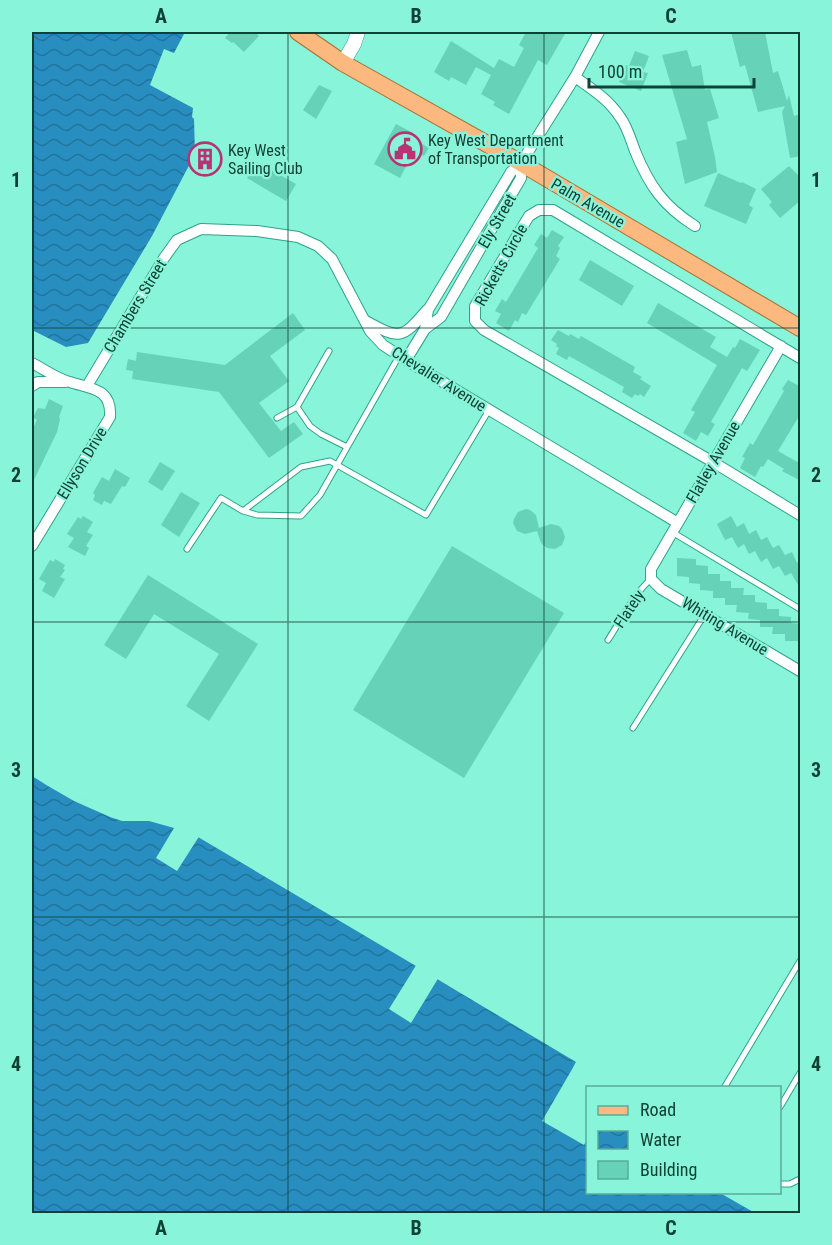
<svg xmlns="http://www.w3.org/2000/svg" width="832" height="1245" font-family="'Roboto Condensed',sans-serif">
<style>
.water{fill:url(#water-waves)}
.pier{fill:#88f4d9}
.building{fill:#66d3b9}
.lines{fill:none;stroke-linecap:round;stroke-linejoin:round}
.service-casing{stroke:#2ea38b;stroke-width:7}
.minor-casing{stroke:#2ea38b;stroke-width:12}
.tertiary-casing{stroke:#2ea38b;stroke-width:15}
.primary-casing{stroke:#a87130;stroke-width:18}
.service{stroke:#fff;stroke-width:5}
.minor{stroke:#fff;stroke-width:10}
.tertiary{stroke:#fff;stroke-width:14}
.primary{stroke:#fbb980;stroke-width:16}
.grid{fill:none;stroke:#114036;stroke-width:1.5;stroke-opacity:0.55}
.labels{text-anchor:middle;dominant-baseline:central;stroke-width:4.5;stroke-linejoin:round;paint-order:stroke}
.poi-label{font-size:16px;fill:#114036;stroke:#88f4d9;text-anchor:start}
.street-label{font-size:16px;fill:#114036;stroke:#88f4d9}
.neatline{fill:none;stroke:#114036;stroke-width:2}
.grid-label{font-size:20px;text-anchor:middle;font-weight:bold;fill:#114036}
</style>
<defs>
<pattern id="water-waves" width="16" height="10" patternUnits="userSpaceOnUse" patternTransform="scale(1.5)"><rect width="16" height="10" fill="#288dbf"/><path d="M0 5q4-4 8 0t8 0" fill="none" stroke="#21759c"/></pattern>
</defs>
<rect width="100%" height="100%" fill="#88f4d9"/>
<path class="water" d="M32,32H185L174,53L164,49L150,85L193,108L192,117L194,119L195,154L152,236L88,343L66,347L32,330Z
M32,772L115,815L146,817L175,827L196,840L198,837L416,966L412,972L434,984L437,979L576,1062L573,1068L588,1088V1192L731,1193L766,1213H32Z"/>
<path class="pier" d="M32,769L83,798L116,812L147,814L177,822L180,824L179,827L195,837L197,835H200L177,871L156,858L174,828L149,821H122L110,817L74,801L48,786L32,776Z
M417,964L418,967L416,971L433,980L436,977H439L411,1023L389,1009Z
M578,1059L579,1062L576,1067L606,1085L607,1087L588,1088L587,1139L584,1145L542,1121Z
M737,1192L767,1211L769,1214L755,1213L720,1193Z"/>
<path class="building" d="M230,32H255L259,36L244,52L233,42L232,43L225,38Z
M526,32H566L547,65L538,60L509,114L493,105L495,102L481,94L491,75L476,67L466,85L451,77L449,81L434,72L451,41L494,68L499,59L514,67L524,48L519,45Z
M731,32H765L773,73L778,71L787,101L789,95L794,116L801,114V156L790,158L782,112L785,106L758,112L745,65L740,67Z
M687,50L692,67L701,65L705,90L710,89L719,118L707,122L715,157L717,172L685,184L676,142L687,139L662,55Z
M635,51L649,56L643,72L648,73L641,91L619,82L626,65L629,66Z
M319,85L332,91L316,119L303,110Z
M396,124L413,133L410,137L429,148L424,156L414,151L400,178L374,164Z
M201,151L214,157L208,168L196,161Z
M257,162L296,184L286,201L247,178Z
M789,166L801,178V200L780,218L769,205L772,202L761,189Z
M718,173L741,183L742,182L756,189L749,205L753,208L746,224L704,206Z
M552,230L564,237L558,246L560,248L556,256L560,259L526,315L522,313L518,322L515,320L509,331L496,323L501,314L495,311L502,299L506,302L515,287L538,248L534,245L541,234L547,238Z
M590,260L634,286L622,306L579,280Z
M658,303L716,337L710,347L727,357L733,347L735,348L740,339L760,350L747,371L742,368L711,422L715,424L708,436L701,432L696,441L683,433L695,412L691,410L717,365L647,323Z
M293,313L305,330L270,356L289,381L259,403L281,431L294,422L303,434L269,458L219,392L132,379L133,371L126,370L128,359L136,361L137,352L225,365Z
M558,330L569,336L570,334L579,339L581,336L635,367L633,372L642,377L640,379L651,386L644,397L640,394L638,396L635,394L632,398L622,392L624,387L569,356L567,360L556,354L559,348L556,346L557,344L551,340Z
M788,380L801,387V413L778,451L801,464V481L782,471L784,469L768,459L763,467L761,466L755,477L740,468L745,458L742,457L750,443L753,445L784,391L782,389Z
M49,399L63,406L59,417L60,419L57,432L32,484V430L37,420L33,417L38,408L45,409Z
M160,462L175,471L162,491L148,482Z
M115,469L130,478L125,487L122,486L111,504L104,501L102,505L93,500L95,495L93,493L102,477L109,481Z
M181,492L200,503L179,537L161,525Z
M526,509L530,510L536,515L539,528L551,524L559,526L562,529L565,537L562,545L555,549L547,548L541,543L537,531L525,534L517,531L513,523L514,519L518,512Z
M83,516L93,522L87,532L93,535L86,546L89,548L85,556L68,547L74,538L67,534L78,517L81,519Z
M731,516L737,527L744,523L749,534L756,530L761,540L767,537L773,548L779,545L785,555L792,552L797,563L801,561V590L791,573L785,576L779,566L773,569L767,558L761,562L755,551L749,554L744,544L738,548L732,537L725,540L717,524Z
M452,546L564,613L464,778L353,710Z
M677,558L696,559V565L708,566V574H720V581H731V588H744L743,595H755V602L767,603V609H779V616L791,617V623L801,624V641H785V634H772L773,627H760V620L748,619L749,613L736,612L737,605H725V598H713V591L700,590V584L689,583V577L677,576Z
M55,559L65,565L63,569L65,570L60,577L65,579L54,598L42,591L46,583L39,579L50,560L54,562Z
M148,575L258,644L209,721L186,706L219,654L154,614L126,659L104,645Z"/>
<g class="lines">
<g class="service-casing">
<path id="service" d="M329,351L297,407L310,426L321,434L347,447
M277,418L297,407
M243,511L257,515L301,516L320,495L399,356
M672,532L800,609
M187,549L221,498L243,511L301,467L330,461L426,515L489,410
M608,640C621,620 633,595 651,579
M633,728L705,614
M724,1088L800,961
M780,1107L800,1073
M780,1184H790L800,1179"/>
</g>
<g class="minor-casing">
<path id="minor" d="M575,77C592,89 608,99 620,117C627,126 631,140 635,151C649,185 663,206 695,226
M366,321C400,340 402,339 427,310
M425,329L428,310L511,172L521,163L575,77L599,32
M781,346L651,569V579L661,589L800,671
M800,358L553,210H539L529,216L475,306V321L484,330L713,462L800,515
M406,360L425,329L441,317L521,178V163
M32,363C44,369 57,379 70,382C91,389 112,388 110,417L32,546
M32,386L38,382H66
M87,386L164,258L177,240L201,229L257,231L298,237L318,246L332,259L370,331L383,345L406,360L678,523"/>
</g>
<g class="tertiary-casing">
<path id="tertiary" d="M343,63L354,44L358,32"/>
</g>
<g class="primary-casing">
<path id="primary" d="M298,32L343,63L521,163L800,328"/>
</g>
<use href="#service" class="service"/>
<use href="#minor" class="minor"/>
<use href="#tertiary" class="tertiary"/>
<use href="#primary" class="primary"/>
</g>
<path class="grid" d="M288,32V1214M544,32V1214M32,328H800M32,622H800M32,917H800"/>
<defs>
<g id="civic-ring" transform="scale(1.725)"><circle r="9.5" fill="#88f4d9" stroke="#b93273" stroke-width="1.5"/><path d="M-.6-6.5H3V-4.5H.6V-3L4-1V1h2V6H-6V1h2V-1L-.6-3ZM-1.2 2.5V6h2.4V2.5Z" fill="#b93273"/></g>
<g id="building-ring" transform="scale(1.725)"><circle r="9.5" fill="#88f4d9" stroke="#b93273" stroke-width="1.5"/><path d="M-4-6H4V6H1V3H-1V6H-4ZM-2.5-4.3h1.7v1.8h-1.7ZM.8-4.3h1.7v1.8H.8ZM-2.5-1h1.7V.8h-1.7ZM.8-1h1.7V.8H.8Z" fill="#b93273"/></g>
</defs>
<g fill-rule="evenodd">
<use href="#civic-ring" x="405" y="149"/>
<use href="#building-ring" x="205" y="159"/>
</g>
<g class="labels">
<g class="poi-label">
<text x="428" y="140">Key West Department<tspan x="428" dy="18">of Transportation</tspan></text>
<text x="228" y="150">Key West<tspan x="228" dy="18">Sailing Club</tspan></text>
</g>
<g class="street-label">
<text transform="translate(588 203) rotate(30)">Palm Avenue</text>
<text transform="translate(497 221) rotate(-60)">Ely Street</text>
<text transform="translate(501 265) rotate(-61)">Ricketts Circle</text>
<text transform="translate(135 306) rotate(-59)">Chambers Street</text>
<text transform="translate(439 379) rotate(32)">Chevalier Avenue</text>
<text transform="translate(713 462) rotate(-60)">Flatley Avenue</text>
<text transform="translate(82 463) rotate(-59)">Ellyson Drive</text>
<text transform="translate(629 609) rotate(-56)">Flately</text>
<text transform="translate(725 626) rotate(31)">Whiting Avenue</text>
</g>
</g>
<rect width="832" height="1245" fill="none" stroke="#88f4d9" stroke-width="66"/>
<rect x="586" y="1086" width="195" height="108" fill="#88f4d9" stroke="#58ac98" stroke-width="1.5"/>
<rect x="598" y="1106" width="30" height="9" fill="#fbb980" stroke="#58ac98" stroke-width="1.5"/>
<text x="640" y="1116" font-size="18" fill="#114036">Road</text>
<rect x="598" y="1131" width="30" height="18" fill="url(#water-waves)" stroke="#58ac98" stroke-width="1.5"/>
<text x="640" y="1146" font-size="18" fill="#114036">Water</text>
<rect x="598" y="1161" width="30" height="18" fill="#66d3b9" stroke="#58ac98" stroke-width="1.5"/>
<text x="640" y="1176" font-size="18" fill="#114036">Building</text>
<path d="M589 78v9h165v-9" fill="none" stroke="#114036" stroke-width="3"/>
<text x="598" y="78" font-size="18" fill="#114036" stroke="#88f4d9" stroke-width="4.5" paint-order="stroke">100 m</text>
<rect x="33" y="33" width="766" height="1179" class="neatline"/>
<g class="grid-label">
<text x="161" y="23">A</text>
<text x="416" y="23">B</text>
<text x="671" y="23">C</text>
<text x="16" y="187">1</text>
<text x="816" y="187">1</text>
<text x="16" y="482">2</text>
<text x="816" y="482">2</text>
<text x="16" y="777">3</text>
<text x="816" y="777">3</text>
<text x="16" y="1071">4</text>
<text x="816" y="1071">4</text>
<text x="161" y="1235">A</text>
<text x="416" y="1235">B</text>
<text x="671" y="1235">C</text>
</g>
</svg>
